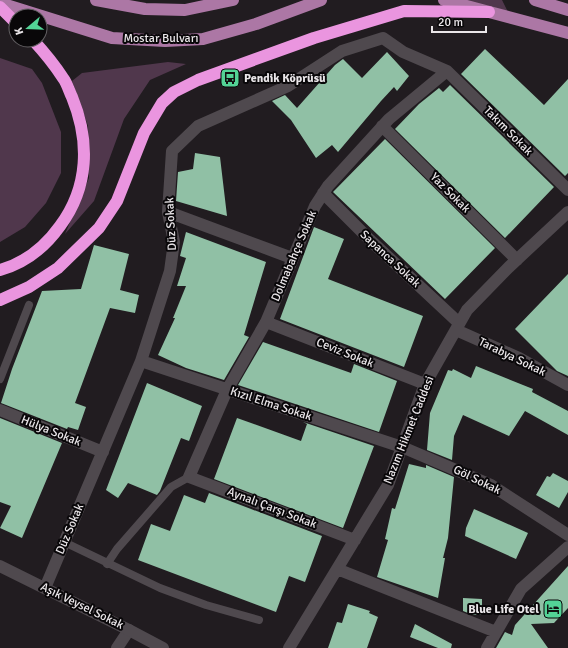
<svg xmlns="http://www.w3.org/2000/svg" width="568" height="648" font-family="Signika,sans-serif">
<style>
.green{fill:#50374c}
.building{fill:#90c0a5}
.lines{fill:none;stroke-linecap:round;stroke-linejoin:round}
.lane{stroke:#4f494e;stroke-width:8}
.street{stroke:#4f494e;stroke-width:12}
.secondary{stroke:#4f494e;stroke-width:12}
.primary{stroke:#ac77a5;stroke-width:12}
.highway{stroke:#ea95df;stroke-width:12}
.labels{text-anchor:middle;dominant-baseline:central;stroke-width:4;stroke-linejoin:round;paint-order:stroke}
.street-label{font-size:12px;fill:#eae6e9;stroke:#090709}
.poi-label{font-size:12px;font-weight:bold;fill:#eae6e9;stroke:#090709;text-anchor:start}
</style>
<rect width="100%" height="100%" fill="#211c20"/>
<path class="green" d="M461,0H502L508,12Z
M0,58L32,69L42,83L61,132V173L46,203L25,227L0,242Z
M168,62L186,64L150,80L124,119L94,201L65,234L89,178L88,126L72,81L82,73Z"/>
<path class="building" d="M485,49L544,105L568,79V173L565,176L461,74Z
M387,52L409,76L397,91L394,87L381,101L338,152L332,145L316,158L291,120L272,101L285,95L297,108L335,65L343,59L362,78Z
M450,85L554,187L505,238L395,129L419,104L439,88L443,92Z
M385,139L495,248L445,299L333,192Z
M195,153L220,157L227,216L176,201L178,172L193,169Z
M314,227L344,239L328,279L423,316L404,367L280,319Z
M186,232L266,262L244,335L249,337L224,380L186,368L158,355L175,318H173L186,286H177L186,258L180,256Z
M94,245L129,254L120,290L139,295L135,313L110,308L75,403L86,407L78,430L68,427L67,429L1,403L12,369L42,291L81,289Z
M568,274V376L557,371L515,329Z
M263,342L351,373L354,364L397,381L379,432L238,385Z
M476,366L533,389L532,392L568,411V435L525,411L509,436L463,415L454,436L452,460L427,450L430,413L448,370L452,371L453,369L471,378Z
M147,383L202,406L189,441L181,438L160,491L157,495L128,483L118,498L106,490Z
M0,418L62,443L22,538L0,528L11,506L0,502Z
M237,418L301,441L307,424L303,422L374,446L343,528L214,479Z
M409,464L426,468V465L454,477L448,538L443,558H445L438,598L377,577L388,540L385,539L392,508L395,509Z
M553,473L568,481V492L559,508L536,495L547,476L550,477Z
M209,493L322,536L305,582L289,576L276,612L138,560L151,524L170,531L184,495L205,503Z
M474,509L528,533L516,559L465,536L466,528Z
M568,566V608L554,623L531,624L548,648H496L505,632L512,635L515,625Z
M463,598L482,599V615H473L463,611Z
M348,604L370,611L369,613L378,617L367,648H328L337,622L342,623Z
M415,624L452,644L451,648H438L410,637Z"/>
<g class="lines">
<path class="lane" d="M0,379L29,305
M64,542L160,588L206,605L259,620
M107,564L117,549L171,487L189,477"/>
<path class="street" d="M382,126L517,260
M323,193L370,240L459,323
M168,212L292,258
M266,322L425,384
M456,330L519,358L568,385
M141,361L402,447L491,485L568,535
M0,410L103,452
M355,540L189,477L227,390L266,322L315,206L328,186L389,119L447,71
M337,569L496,632
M45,588L141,361L170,271L174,242L168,212L172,151L198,126L288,86L342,51L383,38L403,52L447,71L568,190
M117,648L129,630
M289,648L388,485L425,384L467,310L509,267L568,212
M487,648L521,589L568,547"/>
<path class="secondary" d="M0,566L129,630L163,648"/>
<path class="primary" d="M96,0L145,9L185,10L233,0
M444,0L568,33
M535,0L568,10
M0,3L112,38L165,41L203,39L256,24L321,0"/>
<path class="highway" d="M0,7L16,23
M0,270C25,263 45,247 60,226C89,187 90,141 72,97C69,91 67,83 63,78C54,64 44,52 33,40
M0,300L29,287L58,268L99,228L117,201L144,133L162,103L174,92L198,80L314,38L404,11L489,12"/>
</g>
<defs>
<g id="bus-square" transform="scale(1)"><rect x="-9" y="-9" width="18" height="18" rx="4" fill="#53d396" stroke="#090709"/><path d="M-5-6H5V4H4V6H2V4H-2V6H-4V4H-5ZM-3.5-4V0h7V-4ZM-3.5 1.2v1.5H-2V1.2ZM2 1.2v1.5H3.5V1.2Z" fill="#111"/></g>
<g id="hotel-square" transform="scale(1)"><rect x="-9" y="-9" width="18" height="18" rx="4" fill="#53d396" stroke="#090709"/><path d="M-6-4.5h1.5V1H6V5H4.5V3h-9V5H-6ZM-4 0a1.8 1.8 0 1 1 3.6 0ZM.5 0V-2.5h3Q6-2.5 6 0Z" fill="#111"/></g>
</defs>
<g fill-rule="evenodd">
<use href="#bus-square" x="230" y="78"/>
<use href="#hotel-square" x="553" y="609"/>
</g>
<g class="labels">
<g class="street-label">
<text x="161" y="38">Mostar Bulvarı</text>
<text transform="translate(508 131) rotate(45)">Takım Sokak</text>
<text transform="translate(450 193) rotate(45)">Yaz Sokak</text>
<text transform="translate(171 224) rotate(-93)">Düz Sokak</text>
<text transform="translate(294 256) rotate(-67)">Dolmabahçe Sokak</text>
<text transform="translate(390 259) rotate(43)">Sapanca Sokak</text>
<text transform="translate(345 353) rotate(22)">Ceviz Sokak</text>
<text transform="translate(512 357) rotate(26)">Tarabya Sokak</text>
<text transform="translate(271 404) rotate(18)">Kızıl Elma Sokak</text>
<text transform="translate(409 430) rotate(-68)">Nazım Hikmet Caddesi</text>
<text transform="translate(51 431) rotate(22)">Hülya Sokak</text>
<text transform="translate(477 480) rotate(26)">Göl Sokak</text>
<text transform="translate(272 508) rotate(21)">Aynalı Çarşı Sokak</text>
<text transform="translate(70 529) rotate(-67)">Düz Sokak</text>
<text transform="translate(82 606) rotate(26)">Aşık Veysel Sokak</text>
</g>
<g class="poi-label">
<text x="244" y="78">Pendik Köprüsü</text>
<text x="539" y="609" text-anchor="end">Blue Life Otel</text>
</g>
</g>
<g transform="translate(28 28) rotate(251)"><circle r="19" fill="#090709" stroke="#636063"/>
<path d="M0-3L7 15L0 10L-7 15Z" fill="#53d396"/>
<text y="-6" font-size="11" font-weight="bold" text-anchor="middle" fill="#eae6e9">K</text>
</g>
<path d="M432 26v6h54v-6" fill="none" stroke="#eae6e9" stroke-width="2"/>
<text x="438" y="26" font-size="12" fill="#eae6e9" stroke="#090709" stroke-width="3" paint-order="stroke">20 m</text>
</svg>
